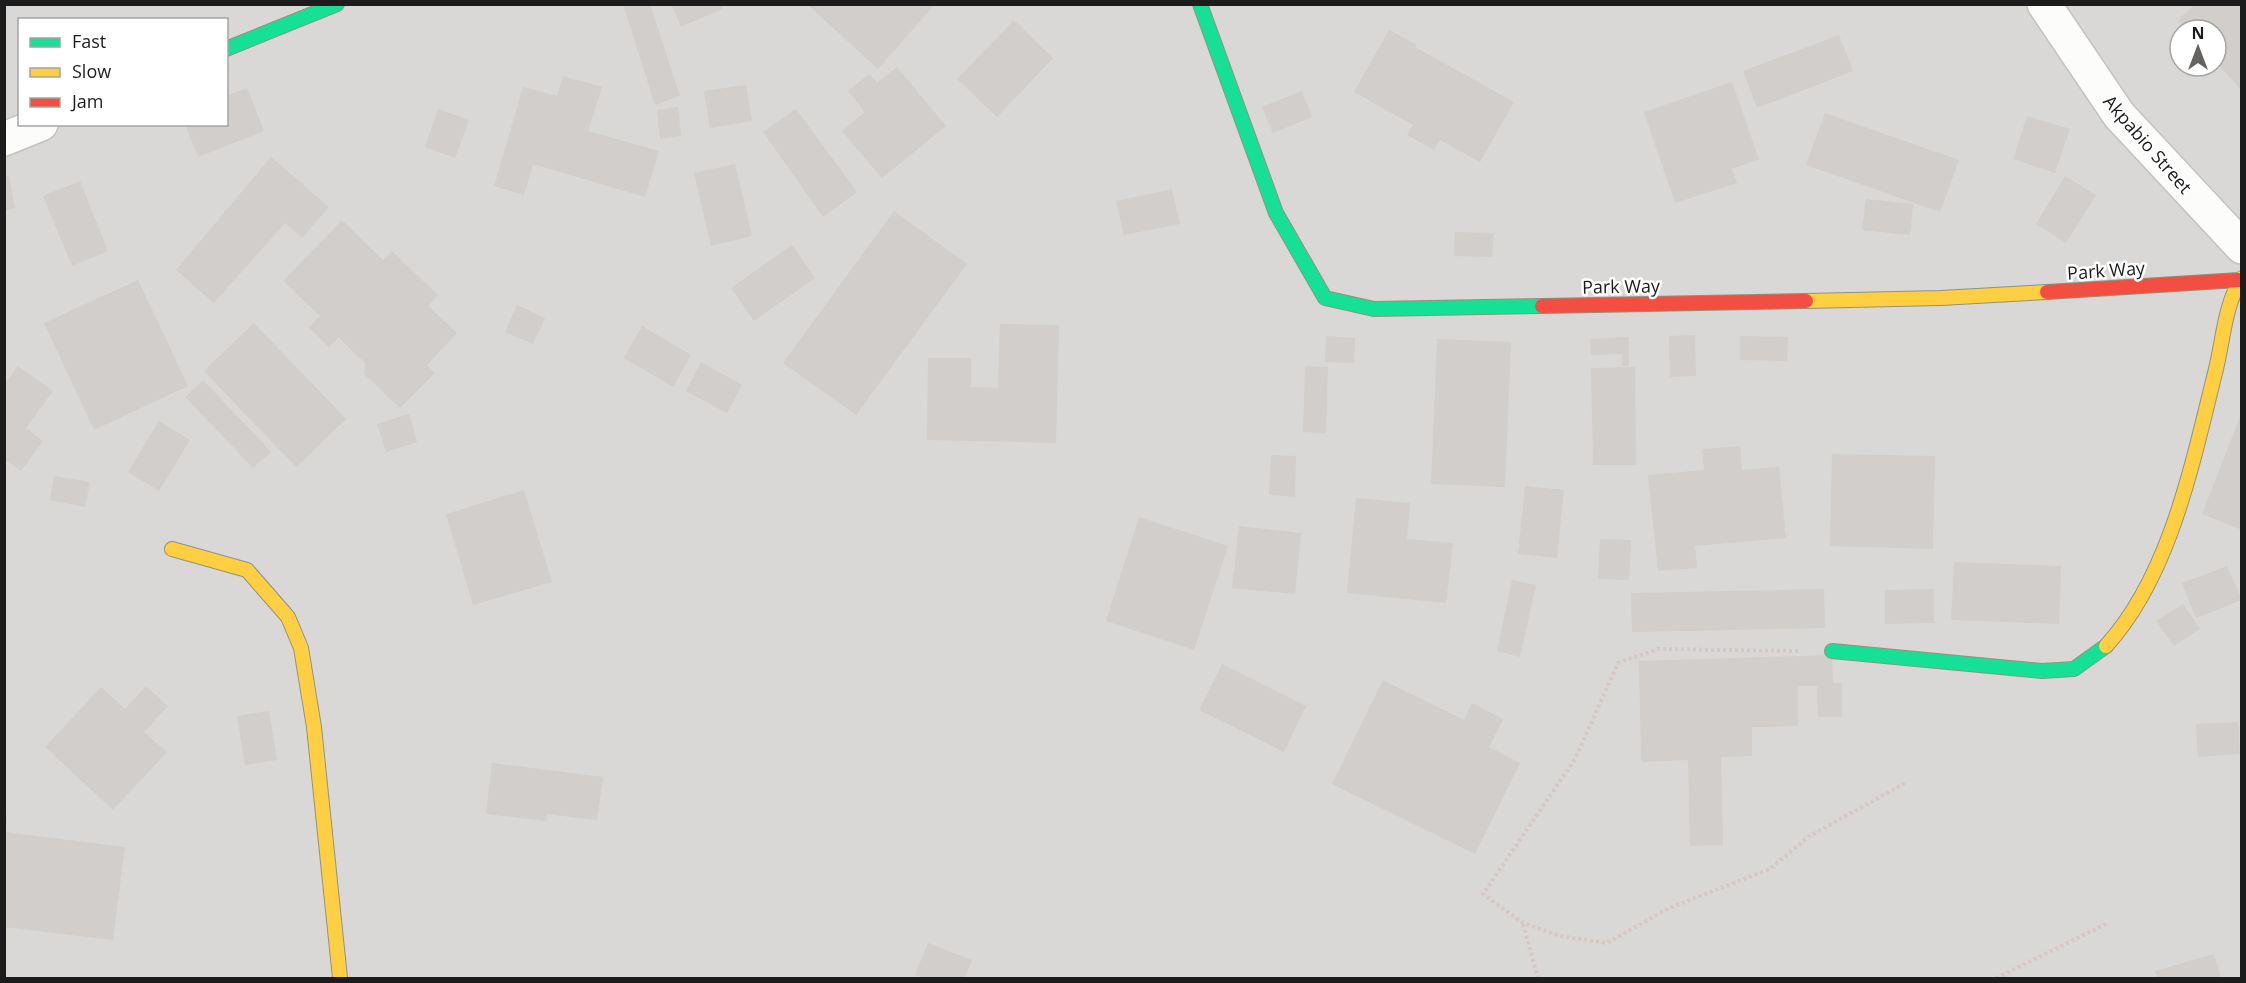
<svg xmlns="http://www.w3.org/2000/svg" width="2246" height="983" font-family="'Open Sans',sans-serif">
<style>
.residential{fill:#d9d8d6;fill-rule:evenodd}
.building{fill:#d1cecb}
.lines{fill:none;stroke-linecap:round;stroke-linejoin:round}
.street-casing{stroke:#c3c2c0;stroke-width:36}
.fast-casing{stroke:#91927d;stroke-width:16}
.slow-casing{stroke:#91927d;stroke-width:16}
.jam-casing{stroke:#91927d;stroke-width:16}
.path{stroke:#d5c7c4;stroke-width:4;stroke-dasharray:3 3;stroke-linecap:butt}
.street{stroke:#fcfcfb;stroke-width:33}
.fast{stroke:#16e098;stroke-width:14}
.slow{stroke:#ffcf43;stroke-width:14}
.jam{stroke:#f24e42;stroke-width:14}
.labels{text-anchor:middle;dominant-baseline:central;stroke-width:5;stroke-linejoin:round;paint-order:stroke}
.street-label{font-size:18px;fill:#1c1c1c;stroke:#fff}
</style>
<rect width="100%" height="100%" fill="#eae8e4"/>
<path class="residential" d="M5,5H2241V978H5ZM20,20H226V124H20ZM2180,30H2216V66H2180Z"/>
<path class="building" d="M623,4H650L680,96L655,105Z
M671,4H720L722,9L681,27Z
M807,4H935L878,69Z
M2195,4H2242V91L2216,62V30H2187L2178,20Z
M1014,20L1053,58L997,117L957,79Z
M1389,30L1417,45L1415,47L1514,102L1480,162L1440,140L1434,150L1407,135L1413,125L1354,92Z
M1839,35L1853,71L1757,108L1743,71Z
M897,67L946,126L882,178L842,131L865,112L848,91L869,74L877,83Z
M563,76L602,87L588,131L659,151L645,197L533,164L524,195L494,186L523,87L557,96Z
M1732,82L1759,159L1732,169L1737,183L1675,203L1644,112Z
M746,85L752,121L710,128L704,91Z
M247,88L264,131L198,157L185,124H226V96Z
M1302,91L1312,117L1273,133L1262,107Z
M678,107L681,136L660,139L657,110Z
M438,109L469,120L455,158L425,147Z
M796,109L857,192L823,217L763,132Z
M1825,113L1959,160L1940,212L1806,165Z
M2027,116L2070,129L2055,173L2013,159Z
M271,157L329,207L302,238L285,223L214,303L176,270Z
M735,164L752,236L711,246L694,173Z
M9,176L15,208L4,211V177Z
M2065,176L2096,195L2066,243L2036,224Z
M80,181L108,251L72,266L43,196Z
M1172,189L1180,224L1124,235L1116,201Z
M1866,199L1913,204L1910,235L1862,230Z
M894,211L967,264L856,415L783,363Z
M342,220L383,260L392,251L438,295L428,306L457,333L427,365L435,373L400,408L364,374L365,363L338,337L329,347L309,328L320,316L283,281Z
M1455,232L1494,233L1492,257L1454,256Z
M792,245L815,278L754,321L731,288Z
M138,280L188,386L94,430L44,323Z
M517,305L545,318L533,344L505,332Z
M254,323L346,419L296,467L204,371Z
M1000,324L1059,325L1056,443L927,440L928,358H971V387L998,388Z
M642,326L691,355L673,387L624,358Z
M1695,335L1696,376L1670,377L1669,336Z
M1326,336L1355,338L1354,363L1325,362Z
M1740,336L1788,337L1787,361L1740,360Z
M1629,337V366H1622V354L1591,355L1590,339Z
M1437,339L1511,342L1505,487L1431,484Z
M701,362L742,385L727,413L686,391Z
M18,366L53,391L26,428L43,441L21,471L4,459V385Z
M1305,366L1328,367L1326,433L1303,432Z
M1635,367L1636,465H1593L1591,368Z
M203,380L271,452L253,468L185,397Z
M409,414L417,442L386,452L377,424Z
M2240,417L2242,418V530L2202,514Z
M159,421L190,440L159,491L128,472Z
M1740,446L1742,470L1779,467L1786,538L1695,546L1697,568L1658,571L1648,475L1704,470L1702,449Z
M1832,454L1935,456L1933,549L1830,546Z
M1271,455L1296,456L1295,497L1269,495Z
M54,476L90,482L85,507L50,500Z
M1525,486L1564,490L1557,558L1518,554Z
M524,490L552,582L473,605L446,514Z
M1356,498L1410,503L1407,539L1453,543L1446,603L1347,593Z
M1139,517L1228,546L1194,650L1106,621Z
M1239,526L1301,533L1295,594L1232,588Z
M1600,539L1631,540L1629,580L1598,579Z
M1954,562L2061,566L2059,624L1951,620Z
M2227,566L2242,600L2196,618L2182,583Z
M1512,580L1536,585L1520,657L1497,651Z
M1824,589L1825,628L1632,632L1631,593Z
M1934,589V623L1885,624V590Z
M2183,604L2200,629L2174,646L2156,621Z
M1832,655L1833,683H1842V717H1818L1817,686H1798V726L1752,727V756L1721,757L1723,845L1690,846L1688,760L1641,762L1639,661Z
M1222,664L1306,706L1284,752L1199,710Z
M1383,680L1464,720L1472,703L1503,719L1489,747L1520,763L1475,854L1332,784Z
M146,686L168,706L144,732L167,752L113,810L45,747L101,687L125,709Z
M269,711L277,760L245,765L237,716Z
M2238,722L2240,754L2198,757L2196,724Z
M492,763L603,777L597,820L547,814L546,821L486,814Z
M4,806H6L7,825H4Z
M4,832L125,847L113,940L4,927Z
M928,943L972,960L965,978H924L915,975Z
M2214,954L2221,978H2157L2155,971Z"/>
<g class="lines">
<g class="street-casing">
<path id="street" d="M2044,4L2119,115L2242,247
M4,139L41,124"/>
</g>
<g class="fast-casing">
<path id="fast" d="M1200,4L1276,213L1325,298L1374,309L1542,306
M226,49L337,4
M1832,651L2042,671L2074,669L2106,646"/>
</g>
<g class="slow-casing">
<path id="slow" d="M1806,301L1941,298L2047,292
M172,549L247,570L288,617L301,648L314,727L340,978
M2106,646C2171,575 2193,460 2216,369C2223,340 2225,303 2242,278"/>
</g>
<g class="jam-casing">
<path id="jam" d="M2047,292L2239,280
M1542,306L1806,301"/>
</g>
<path class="path" d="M1798,651L1658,649L1618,663L1575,759L1483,894L1523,923L1560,936L1607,943L1669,908L1770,869L1808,837L1907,782
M1523,924L1538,978
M1996,978L2106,924"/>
<use href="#street" class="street"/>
<use href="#fast" class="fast"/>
<use href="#slow" class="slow"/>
<use href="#jam" class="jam"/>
</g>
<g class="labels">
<g class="street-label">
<text transform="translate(2148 144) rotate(49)">Akpabio Street</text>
<text transform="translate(2106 270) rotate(-4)">Park Way</text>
<text transform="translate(1621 286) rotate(-1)">Park Way</text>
</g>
</g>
<rect width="2246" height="983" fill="none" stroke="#1c1c1c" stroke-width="12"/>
<rect x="18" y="18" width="210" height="108" fill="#ffffff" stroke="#a4a4a4" stroke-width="1.5"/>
<rect x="30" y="38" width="30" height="9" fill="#16e098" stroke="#a4a4a4" stroke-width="1.5"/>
<text x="72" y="48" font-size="18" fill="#1c1c1c">Fast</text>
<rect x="30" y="68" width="30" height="9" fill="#ffcf43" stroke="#a4a4a4" stroke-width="1.5"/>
<text x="72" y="78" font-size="18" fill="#1c1c1c">Slow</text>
<rect x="30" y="98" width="30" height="9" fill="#f24e42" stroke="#a4a4a4" stroke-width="1.5"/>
<text x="72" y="108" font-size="18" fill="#1c1c1c">Jam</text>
<g transform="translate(2198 48)"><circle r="28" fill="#ffffff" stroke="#a4a4a4" stroke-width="1.5"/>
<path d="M0-4.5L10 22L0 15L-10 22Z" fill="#646362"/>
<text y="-9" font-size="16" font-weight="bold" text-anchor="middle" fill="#1c1c1c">N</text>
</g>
</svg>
